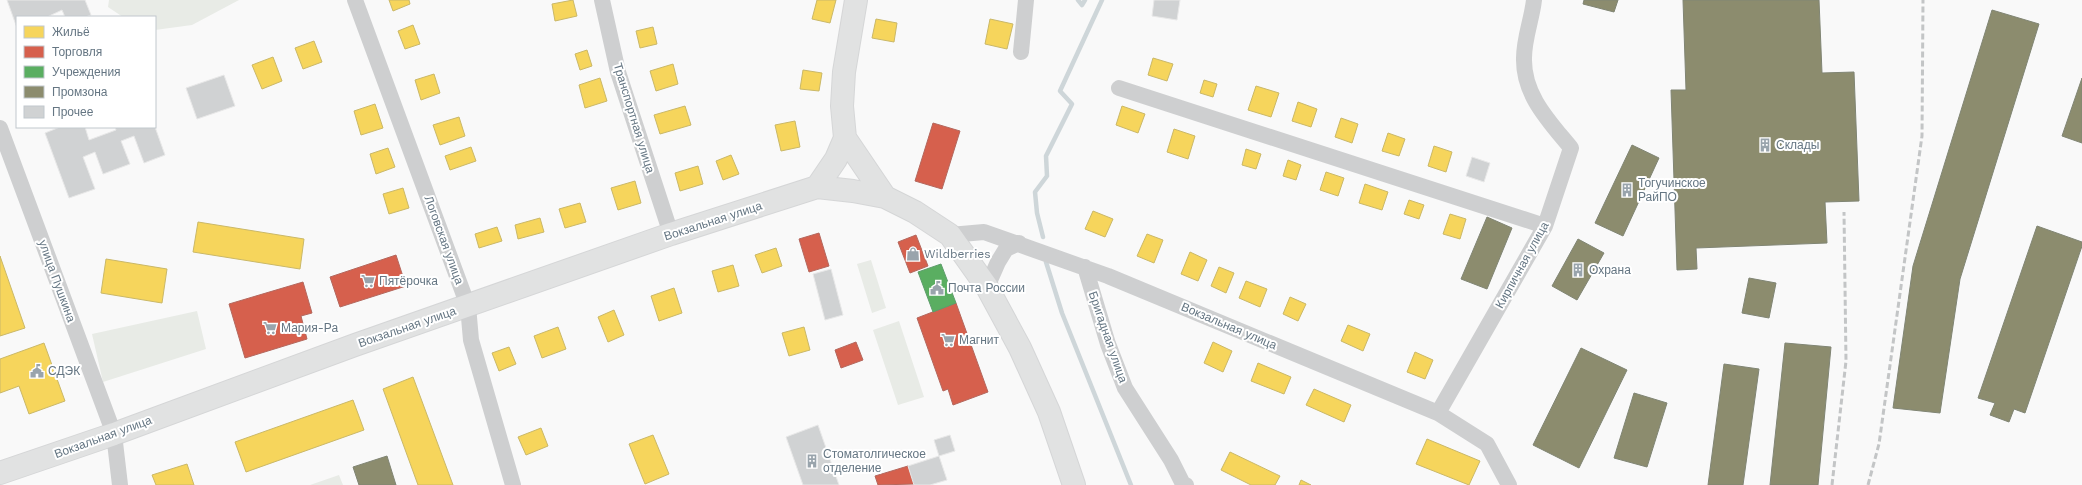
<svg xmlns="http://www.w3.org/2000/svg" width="2082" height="485" font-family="'Work Sans',sans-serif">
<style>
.green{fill:#e8ebe6}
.homes{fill:#f6d55c;stroke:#cab868}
.shops{fill:#d6604d;stroke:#b4675d}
.public{fill:#5aae61;stroke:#5d9d6b}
.industry{fill:#8c8c6e;stroke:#808574}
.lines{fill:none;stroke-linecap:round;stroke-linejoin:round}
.stream{stroke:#ced6d9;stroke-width:4.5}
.building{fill:#d0d2d3;stroke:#e8e8e8}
.secondary-casing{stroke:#d5d6d7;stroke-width:24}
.minor{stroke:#cecfd0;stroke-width:16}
.secondary{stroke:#e1e2e2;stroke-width:22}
.rail{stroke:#c3c5c6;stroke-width:3;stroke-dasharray:6 3;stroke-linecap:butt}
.labels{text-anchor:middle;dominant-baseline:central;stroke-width:4;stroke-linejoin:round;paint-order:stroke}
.street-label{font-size:12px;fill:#657683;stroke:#fff}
.poi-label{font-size:12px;fill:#657683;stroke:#fff;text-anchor:start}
</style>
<rect width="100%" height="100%" fill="#f9f9f9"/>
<path class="green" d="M109,0H239L192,25L155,30V17H123L108,7Z
M871,260L886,308L872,313L857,264Z
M197,311L206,349L103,382L92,334Z
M899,321L924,397L898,405L873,330Z
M339,475L343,485H310Z"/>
<path class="homes" d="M389,0H409L410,4L393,11Z
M573,0L577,16L555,21L552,4Z
M817,0H836L830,23L812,19Z
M876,19L897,23L894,42L872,38Z
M990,19L1013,24L1007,49L985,44Z
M413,25L420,44L405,49L398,31Z
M653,27L657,44L640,48L636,31Z
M314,41L322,62L303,69L295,48Z
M587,50L592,66L580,70L575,54Z
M273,57L282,81L262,89L252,65Z
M1153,58L1173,64L1167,81L1148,75Z
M673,64L678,84L656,91L650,71Z
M803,70L822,73L819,91L800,89Z
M434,74L440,93L421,100L415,80Z
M600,78L607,101L585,108L579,85Z
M1204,80L1217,84L1213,97L1200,93Z
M1256,86L1279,93L1271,117L1248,110Z
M1298,102L1317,109L1311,127L1292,121Z
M375,104L383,128L361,135L354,111Z
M685,106L691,125L660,134L654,115Z
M1122,106L1145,114L1138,133L1116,125Z
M459,117L465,136L440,145L433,125Z
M1341,118L1358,124L1352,143L1335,137Z
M795,121L800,147L781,151L775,125Z
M1174,129L1195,136L1188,159L1167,152Z
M1388,133L1405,139L1399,156L1382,151Z
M1434,146L1452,152L1446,172L1428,166Z
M471,147L476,161L450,170L445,156Z
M388,148L395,167L376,174L370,154Z
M1246,149L1261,154L1256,169L1242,165Z
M731,155L739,174L723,180L716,161Z
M1288,160L1301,165L1296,180L1283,176Z
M698,166L703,184L680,191L675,173Z
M1326,172L1344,178L1338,196L1320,190Z
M635,181L641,203L618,210L611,188Z
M1365,184L1388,192L1382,210L1359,203Z
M403,188L409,208L389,214L383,194Z
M1409,200L1424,205L1419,219L1404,214Z
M580,203L586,222L565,228L559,209Z
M1093,211L1113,219L1105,237L1085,229Z
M1450,214L1466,219L1460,239L1443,234Z
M540,218L544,232L518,239L515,225Z
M198,222L304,239L300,269L193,252Z
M497,227L502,241L479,248L475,234Z
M1147,234L1163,240L1154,263L1137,256Z
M776,248L782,266L762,273L755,255Z
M1190,252L1207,260L1198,281L1181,274Z
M0,256L25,328L0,336Z
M106,259L167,269L162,303L101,293Z
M733,265L739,286L718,292L712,271Z
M1219,267L1234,273L1226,293L1211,286Z
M1246,281L1267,289L1260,307L1239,298Z
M674,288L682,313L659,321L651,296Z
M1290,297L1306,304L1298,321L1283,314Z
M614,310L624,335L608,342L598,317Z
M1348,325L1370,334L1363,351L1341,341Z
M558,327L566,349L542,358L534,336Z
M804,327L810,350L789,356L782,333Z
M1213,342L1232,351L1223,372L1204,363Z
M44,343L65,401L29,414L19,386L0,393V359Z
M509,347L516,364L499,371L492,353Z
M1415,352L1433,360L1425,379L1407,372Z
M1258,363L1291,377L1284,394L1251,381Z
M413,377L453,485H418L383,389Z
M1314,389L1351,405L1344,422L1306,405Z
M353,400L364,430L246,472L235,442Z
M541,428L548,446L526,455L518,437Z
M653,435L669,474L645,484L629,444Z
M1427,439L1480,461L1469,485L1416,464Z
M1230,452L1280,476L1275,485H1251L1221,470Z
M187,464L194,485H156L152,475Z
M1301,480L1311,485H1299Z"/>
<path class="shops" d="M933,123L960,131L942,189L915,181Z
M819,233L829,266L809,272L799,239Z
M916,235L928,266L910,273L898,242Z
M396,255L406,286L340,307L330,277Z
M303,282L312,313L301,316L307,339L245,358L229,304Z
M956,303L988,392L953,405L948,389L943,391L917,318Z
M856,342L863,360L841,368L835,350Z
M908,466L914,484L878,485L875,476Z"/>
<path class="public" d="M941,264L956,303L933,312L918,272Z"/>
<path class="industry" d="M1584,0H1618L1614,12L1583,4Z
M1683,0H1819L1822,73L1854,72L1859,201L1825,202L1827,243L1696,248L1697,269L1677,270L1671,90H1686Z
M1992,10L2039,24L1960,279L1940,413L1893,408L1913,266Z
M2082,78V143L2062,136Z
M1632,145L1659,158L1623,236L1595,223Z
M1487,217L1512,228L1487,289L1461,279Z
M2037,226L2082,242V246L2025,413L2014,409L2009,422L1990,415L1995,403L1978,398Z
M1578,239L1604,253L1577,300L1552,286Z
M1749,278L1776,283L1769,318L1742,313Z
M1785,343L1831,347L1818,485H1770Z
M1581,348L1627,370L1579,468L1533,445Z
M1724,364L1759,369L1743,485H1708Z
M1634,393L1667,403L1647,467L1614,458Z
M387,456L396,485H359L353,467Z"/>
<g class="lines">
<path class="stream" d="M1078,0L1082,5L1085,0
M1043,237L1037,213L1035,192L1047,176L1046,156L1072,104L1060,91L1102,0
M1046,262L1062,313L1131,485"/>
</g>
<path class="building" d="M7,0H85L91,15L85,17H65L62,10L47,17H17V28Z
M1154,0H1180L1177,20L1152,16Z
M224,75L235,106L197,119L186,88Z
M60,127H85L89,140L116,130L115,127H155L165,155L144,163L134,136L121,141L130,164L103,174L95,152L83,157L95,189L69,198L45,133Z
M1472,157L1490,163L1484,182L1466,176Z
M831,269L843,315L825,320L813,274Z
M818,425L839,485H803L786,437Z
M950,435L955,451L939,456L934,440Z
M939,456L947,480L930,485H914L908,466Z"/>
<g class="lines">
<g class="secondary-casing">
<path id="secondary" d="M845,138L885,197
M817,187L836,159L845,138L842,106L844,72L856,0
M0,473L114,434L355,345L671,234L817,187L853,191L885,197L915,212L950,235L987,287L1020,348L1049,412L1074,485"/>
</g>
<path class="minor" d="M355,0L468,306L471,340L513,485
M602,0L618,72L671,234
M1021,52L1026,0
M1119,88L1545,226
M0,128L114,434L120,485
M950,235L984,232L1108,276L1438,413L1487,444L1509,485
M1085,267L1108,344L1125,388L1171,460L1183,484L1186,485
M987,287L998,262L1006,249L1019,243
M1438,413L1545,226L1571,148C1549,121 1523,95 1524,58C1524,38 1532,19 1534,0"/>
<use href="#secondary" class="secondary"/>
<path class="rail" d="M1832,485L1846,361L1844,212
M1868,485L1879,444L1922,136L1923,0"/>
</g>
<defs>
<g id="building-bare" transform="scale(1.08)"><path d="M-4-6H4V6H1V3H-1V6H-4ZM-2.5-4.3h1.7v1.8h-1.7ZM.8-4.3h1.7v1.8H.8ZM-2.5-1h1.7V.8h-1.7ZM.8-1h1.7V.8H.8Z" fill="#99a4ac" stroke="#fff" stroke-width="2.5" paint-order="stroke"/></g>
<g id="shop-bare" transform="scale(1.08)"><path d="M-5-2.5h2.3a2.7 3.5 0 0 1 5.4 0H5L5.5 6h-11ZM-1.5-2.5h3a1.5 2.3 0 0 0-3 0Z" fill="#99a4ac" stroke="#fff" stroke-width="2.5" paint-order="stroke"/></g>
<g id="supermarket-bare" transform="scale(1.08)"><path d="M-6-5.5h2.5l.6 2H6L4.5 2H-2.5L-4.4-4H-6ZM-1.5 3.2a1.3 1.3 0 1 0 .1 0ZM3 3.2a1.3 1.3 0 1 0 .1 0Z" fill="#99a4ac" stroke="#fff" stroke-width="2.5" paint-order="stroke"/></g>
<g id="civic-bare" transform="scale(1.08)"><path d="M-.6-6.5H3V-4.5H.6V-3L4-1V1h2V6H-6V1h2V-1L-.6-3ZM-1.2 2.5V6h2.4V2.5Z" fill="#99a4ac" stroke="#fff" stroke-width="2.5" paint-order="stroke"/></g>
</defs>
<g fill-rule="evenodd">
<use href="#building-bare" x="1765" y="145"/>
<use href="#building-bare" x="1627" y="190"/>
<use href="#shop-bare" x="913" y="254"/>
<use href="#building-bare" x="1578" y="270"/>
<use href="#supermarket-bare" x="368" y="281"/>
<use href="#civic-bare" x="937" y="288"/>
<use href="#supermarket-bare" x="270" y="328"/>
<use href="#supermarket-bare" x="948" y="340"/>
<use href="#civic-bare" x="37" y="371"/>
<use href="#building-bare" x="812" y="461"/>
</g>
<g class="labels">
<g class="street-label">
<text transform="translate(634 118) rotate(73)">Транспортная улица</text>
<text transform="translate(713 221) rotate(-18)">Вокзальная улица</text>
<text transform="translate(444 240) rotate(70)">Логовская улица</text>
<text transform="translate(1522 265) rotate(-61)">Кирпичная улица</text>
<text transform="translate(57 281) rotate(70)">улица Пушкина</text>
<text transform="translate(1229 326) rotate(23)">Вокзальная улица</text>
<text transform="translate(407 327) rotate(-19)">Вокзальная улица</text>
<text transform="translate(1108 337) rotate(71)">Бригадная улица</text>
<text transform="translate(103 437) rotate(-20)">Вокзальная улица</text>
</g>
<g class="poi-label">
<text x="1776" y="145">Склады</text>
<text x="1638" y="183">Тогучинское<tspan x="1638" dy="14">РайПО</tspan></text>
<text x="924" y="254">Wildberries</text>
<text x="1589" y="270">Охрана</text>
<text x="379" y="281">Пятёрочка</text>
<text x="948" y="288">Почта России</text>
<text x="281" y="328">Мария-Ра</text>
<text x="959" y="340">Магнит</text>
<text x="48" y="371">СДЭК</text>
<text x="823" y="454">Стоматолгическое<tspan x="823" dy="14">отделение</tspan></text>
</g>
</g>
<rect x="16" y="16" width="140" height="112" fill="#ffffff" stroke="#c1c8cd"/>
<rect x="24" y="26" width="20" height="12" fill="#f6d55c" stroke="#c1c8cd"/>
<text x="52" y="36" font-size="12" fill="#657683">Жильё</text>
<rect x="24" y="46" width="20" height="12" fill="#d6604d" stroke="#c1c8cd"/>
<text x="52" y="56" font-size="12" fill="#657683">Торговля</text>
<rect x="24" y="66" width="20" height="12" fill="#5aae61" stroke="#c1c8cd"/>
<text x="52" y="76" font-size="12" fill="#657683">Учреждения</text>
<rect x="24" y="86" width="20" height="12" fill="#8c8c6e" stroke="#c1c8cd"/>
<text x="52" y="96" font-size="12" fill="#657683">Промзона</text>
<rect x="24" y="106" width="20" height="12" fill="#d0d2d3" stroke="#c1c8cd"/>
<text x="52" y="116" font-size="12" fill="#657683">Прочее</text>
</svg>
